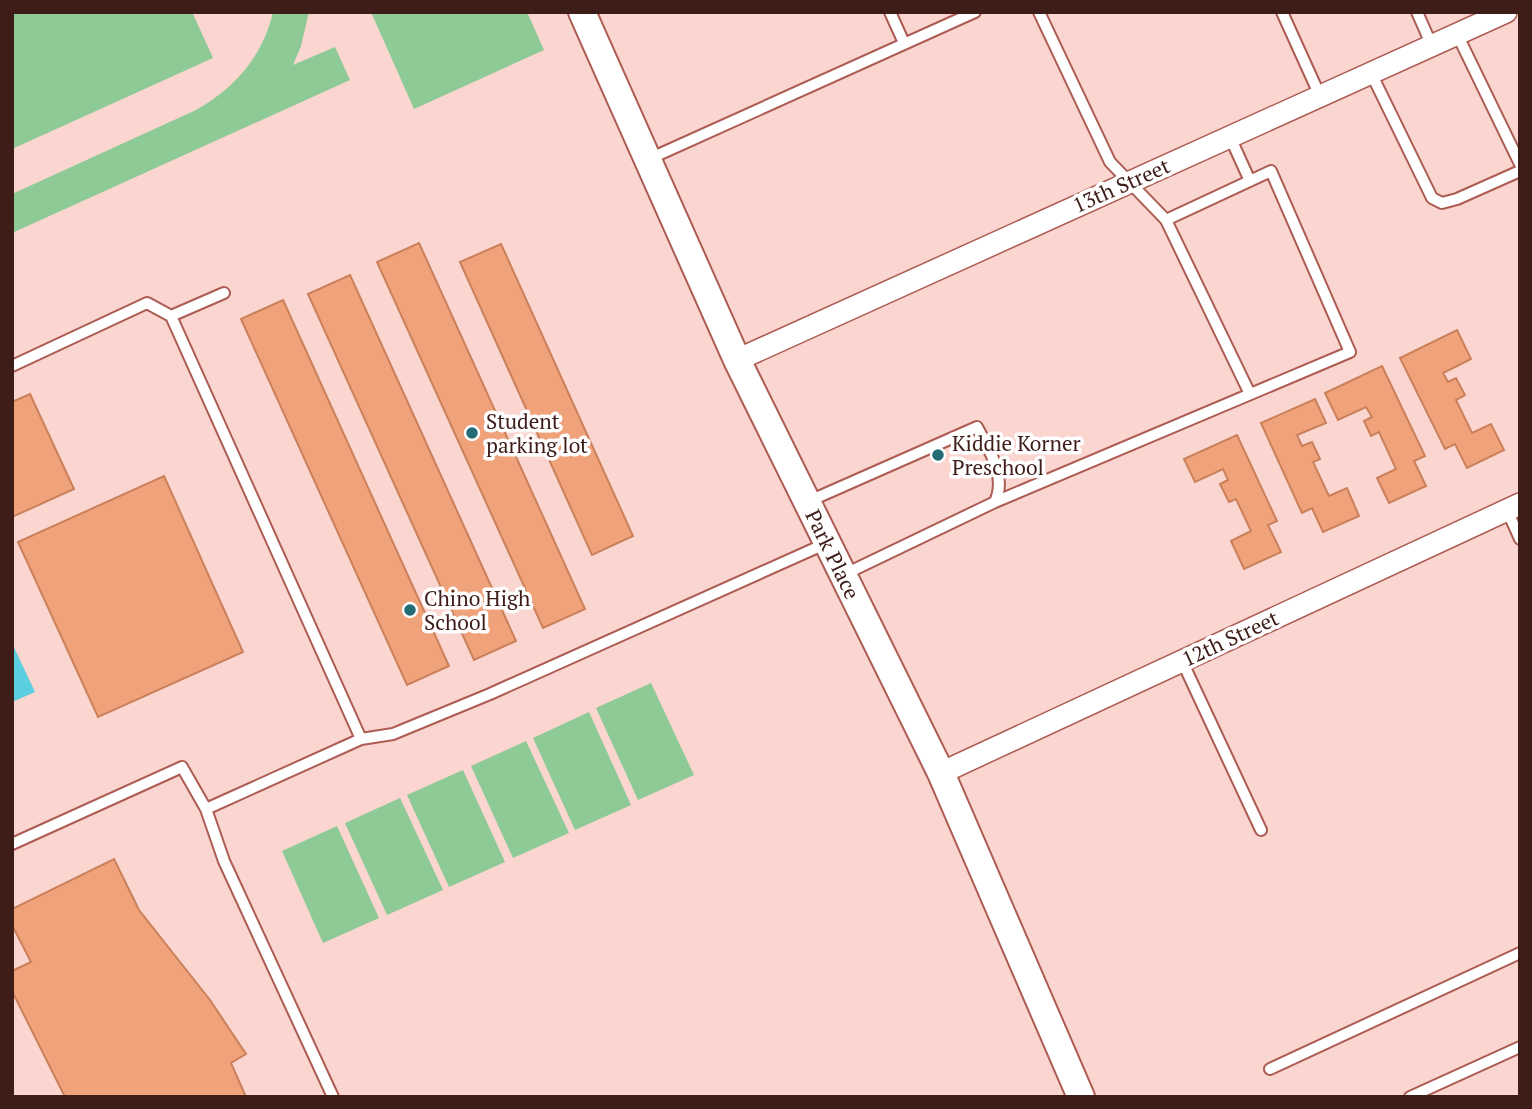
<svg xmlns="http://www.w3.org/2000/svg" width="1532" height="1109" font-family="'PT Serif',serif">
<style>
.green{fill:#8dca95}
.water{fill:#5bcfdf}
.building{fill:#f0a37b;stroke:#ca805a;stroke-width:2}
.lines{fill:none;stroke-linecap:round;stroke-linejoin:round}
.service-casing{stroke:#ac5c53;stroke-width:14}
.minor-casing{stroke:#ac5c53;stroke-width:24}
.tertiary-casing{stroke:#ac5c53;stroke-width:30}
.service{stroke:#fff;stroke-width:10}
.minor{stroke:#fff;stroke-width:21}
.tertiary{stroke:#fff;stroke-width:26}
.poi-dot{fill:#236c76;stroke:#fff;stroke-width:2.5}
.labels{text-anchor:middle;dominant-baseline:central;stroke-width:7;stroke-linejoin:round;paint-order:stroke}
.street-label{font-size:21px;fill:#3e1d19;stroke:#fff}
.poi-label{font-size:21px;fill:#3e1d19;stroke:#fff;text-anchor:start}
</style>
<rect width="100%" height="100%" fill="#fbd5d0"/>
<path class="green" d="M12,12H192L213,58L12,149Z
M273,12H309L301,46L293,65L335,47L350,80L12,233V194L196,110C235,88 263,56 273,12Z
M371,12H527L544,50L414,109Z
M651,683L694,775L638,800L596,708Z
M589,712L631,805L575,830L533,738Z
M526,741L569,833L513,858L471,766Z
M463,770L505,862L449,887L407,795Z
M400,798L443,890L387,915L345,823Z
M337,826L379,918L323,943L282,851Z"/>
<path class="water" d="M12,643L35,692L12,702Z"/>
<path class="building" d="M419,243L585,609L543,628L377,262Z
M501,244L633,536L592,555L460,262Z
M350,275L516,641L474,660L308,294Z
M283,300L449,666L407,685L241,319Z
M1457,330L1471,359L1443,373L1448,382L1456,378L1465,395L1456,400L1472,433L1491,424L1504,450L1467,468L1455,444L1445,449L1400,358Z
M1382,366L1425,456L1414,461L1426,486L1389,503L1377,478L1396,469L1379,432L1371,436L1364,421L1372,417L1366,407L1338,420L1325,393Z
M30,394L74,489L12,517V402Z
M1315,399L1326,423L1297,435L1302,446L1312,442L1320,459L1313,462L1329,496L1347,488L1359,516L1323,532L1312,508L1302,513L1261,423Z
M1237,435L1277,521L1268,525L1281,552L1244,569L1231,541L1251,531L1236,499L1229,502L1220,484L1228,480L1223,469L1195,482L1184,459Z
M164,476L243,652L98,717L18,542Z
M114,859L139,910L210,1000L246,1054L231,1063L246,1097H65L12,991V971L31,962L12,925V909Z"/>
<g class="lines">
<g class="service-casing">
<path id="service" d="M890,12L904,43
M1039,12L1110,162L1166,220L1250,394
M1282,12L1320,96
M1417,12L1432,46
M1457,34L1520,164
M1371,73L1432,198L1442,203L1457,199L1520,171
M1230,137L1250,181
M649,159L975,12
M224,293L171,316L361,739L393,734L490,694L827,543
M12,366L147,303L171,316
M807,502L977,427C989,450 1007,476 995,502
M1507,510L1520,539
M843,575L995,502L1350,352L1271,171L1166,220
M1182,661L1261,830
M206,809L361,739
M12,844L182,767L206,809L224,861L333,1097
M1270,1069L1520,953
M1410,1097L1520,1047"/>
</g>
<g class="minor-casing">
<path id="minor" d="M737,360L1506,12
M941,773L1520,504"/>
</g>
<g class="tertiary-casing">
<path id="tertiary" d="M582,12L737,360L941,773L1081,1097"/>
</g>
<use href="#service" class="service"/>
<use href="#minor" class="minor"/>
<use href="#tertiary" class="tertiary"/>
</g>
<g class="poi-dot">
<circle cx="472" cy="433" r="7"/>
<circle cx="938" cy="455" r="7"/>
<circle cx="410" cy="610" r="7"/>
</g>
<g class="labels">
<g class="street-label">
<text transform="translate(1121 185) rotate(-24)">13th Street</text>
<text transform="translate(833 554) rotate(64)">Park Place</text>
<text transform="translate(1230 638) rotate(-25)">12th Street</text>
</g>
<g class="poi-label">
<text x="486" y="421">Student<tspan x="486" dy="24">parking lot</tspan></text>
<text x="952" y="443">Kiddie Korner<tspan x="952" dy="24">Preschool</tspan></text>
<text x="424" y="598">Chino High<tspan x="424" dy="24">School</tspan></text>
</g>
</g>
<rect width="1532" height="1109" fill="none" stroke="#3e1d19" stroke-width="28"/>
</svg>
